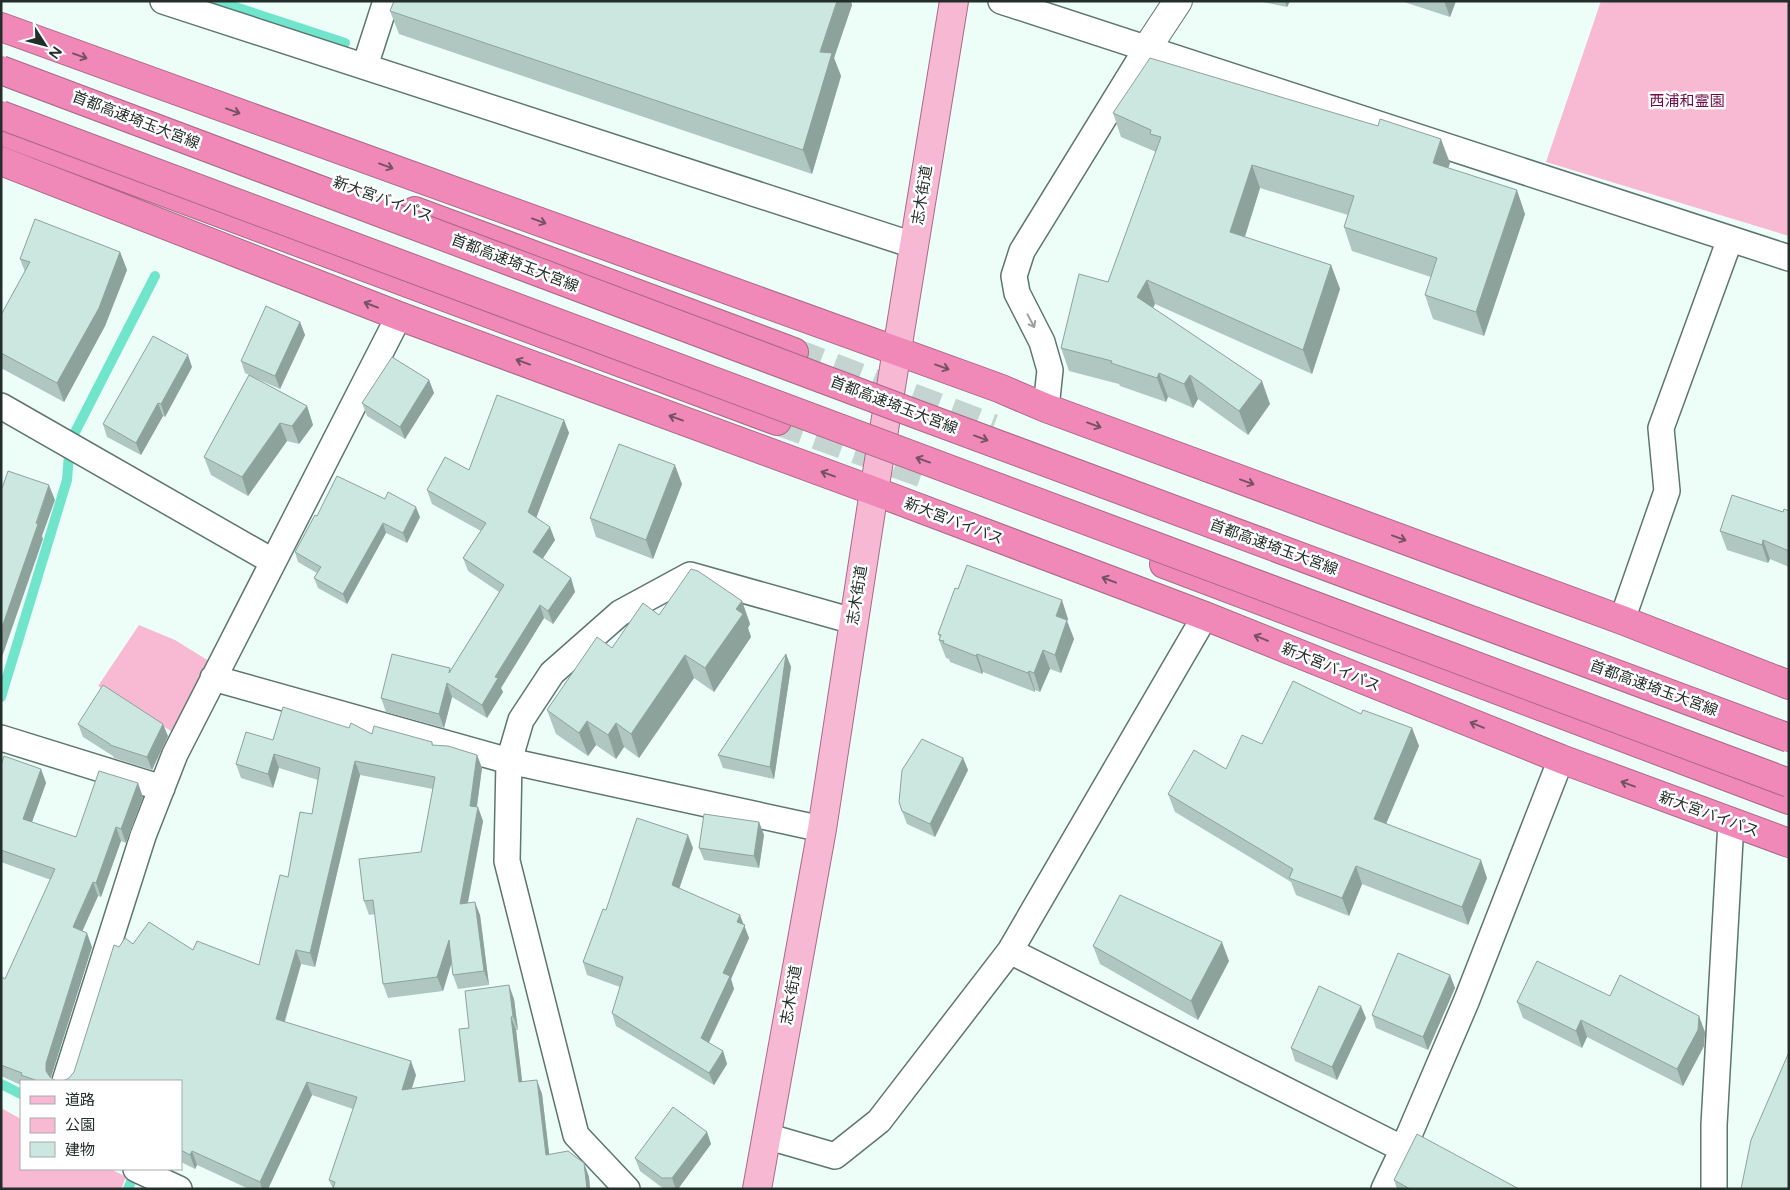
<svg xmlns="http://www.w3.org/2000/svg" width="1790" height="1190" font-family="'Varela Round','Noto Sans JP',sans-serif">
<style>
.green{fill:#f8b9d3}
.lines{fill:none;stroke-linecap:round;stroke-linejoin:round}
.stream{stroke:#70e5cc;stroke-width:10}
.highway-tunnel{stroke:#c5d4d0;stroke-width:28;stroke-dasharray:28 14;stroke-linecap:butt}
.street-casing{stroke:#5d7670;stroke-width:28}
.secondary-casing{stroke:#5d7670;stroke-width:30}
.primary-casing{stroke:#a96987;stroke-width:30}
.highway-casing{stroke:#a96987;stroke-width:30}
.street{stroke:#fff;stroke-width:25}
.secondary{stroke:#fff;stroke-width:28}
.primary{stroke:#f7b8d4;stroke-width:28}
.highway{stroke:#f189b8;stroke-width:28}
.highway-bridge-casing{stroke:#a96987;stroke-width:30;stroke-linecap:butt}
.highway-bridge{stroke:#f189b8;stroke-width:28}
.wall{fill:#afc7c0}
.shaded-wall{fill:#8ea29c}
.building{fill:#cbe7df;stroke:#8ea29c}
.oneway{stroke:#755263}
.oneway2{stroke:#9ca1a0}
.labels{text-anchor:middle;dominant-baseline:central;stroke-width:5;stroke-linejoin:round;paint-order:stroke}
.park-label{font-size:15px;fill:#710946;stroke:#fff}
.street-label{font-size:15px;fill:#232e2b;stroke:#fff}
</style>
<rect width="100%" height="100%" fill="#edfef9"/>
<path class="green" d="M1601,1H1789V236L1546,162Z
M139,625L175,640L209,661L174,733L98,686Z
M1,1108L21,1119V1169H111L126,1177L121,1189H1Z"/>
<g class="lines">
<path class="stream" d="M217,1L345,43
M1,697L67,480L70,442L155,276
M1,1084L21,1094
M128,1189L136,1169"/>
<path class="highway-tunnel" d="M794,352L993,428
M777,421L935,478"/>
<g class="street-casing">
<path id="street" d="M163,1L913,245
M1001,1L1789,258
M365,66L386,1
M1,406L272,561
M1046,408L1050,370L1042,342L1017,293L1014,276L1022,251L1147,48
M1622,620L1667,491L1661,428L1730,239
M213,678L509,761L822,829
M1,738L162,788
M1010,951L1403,1149L1384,1189
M65,1081L143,836L175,754L399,316
M766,1136L835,1156L879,1121L1010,951L1205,616
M1403,1149L1466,1002L1561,759
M136,1169L179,1189
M627,1189L576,1135L507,861L509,761L521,720L552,673L620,613L690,575L853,621
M1714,1189V1125L1731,822"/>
</g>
<g class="secondary-casing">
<path id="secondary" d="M1147,48L1178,1"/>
</g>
<g class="primary-casing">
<path id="primary" d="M757,1189L822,829L874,491L954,1"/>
</g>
<g class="highway-casing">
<path id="highway" d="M1,27L999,388L1046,408L1622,620L1789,685
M1,131L777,421
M1,161L399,316L874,491L1205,616L1561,759L1789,843
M415,211L794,352
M1164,564L1789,800"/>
</g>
<use href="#street" class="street"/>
<use href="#secondary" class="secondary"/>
<use href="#primary" class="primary"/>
<use href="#highway" class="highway"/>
<g class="highway-bridge-casing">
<path id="highway-bridge" d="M1,70L916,414L1789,738
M1,115L1789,783"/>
</g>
<use href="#highway-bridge" class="highway-bridge"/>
</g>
<path class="wall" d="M394,1H851L852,5L834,58L841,76L812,174L399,34L390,11Z
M1258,1H1290L1287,7Z
M1401,1H1456L1450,17Z
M1113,113L1450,163L1448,168L1525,214L1484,336L1433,319L1425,295L1431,277L1352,251L1344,227L1348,215L1260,188L1245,237L1331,265L1340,289L1312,374L1155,304L1153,308L1270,404L1248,435L1198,399L1193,408L1168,397L1166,402L1120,386L1119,384L1069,371L1061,348L1108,282L1156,152L1121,137Z
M120,252L127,270L105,326L64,402L1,368V315L25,272L20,259Z
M300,322L305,335L280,389L253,377L307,406L313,425L299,444L287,441L248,496L211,475L204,457L249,375L245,373L241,361Z
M192,367L165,417L163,416L141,455L107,437L103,424Z
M429,380L434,393L405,439L367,416L362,403Z
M564,420L569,433L536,518L555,540L542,559L571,578L575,592L553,624L544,618L501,688L503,692L487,718L452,697L444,728L386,712L381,698L451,670L499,592L468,571L463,558L481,531L432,504L427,490L469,470Z
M682,484L653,559L596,537L590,518Z
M1789,511V567L1770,559L1768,563L1727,550L1720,531L1783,512Z
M317,516L420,517L407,543L386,533L347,604L318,588L314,578L317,573L298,562L295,552Z
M742,601L750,624L748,628L751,637L714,692L694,678L639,758L624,747L616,759L596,745L588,756L556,734L547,710L612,648L659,615Z
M1068,619L1067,621L1074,639L1061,673L1050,669L1040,692L1035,690V692L983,672L982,674L950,662L949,659L946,658L939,640L940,638L938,634Z
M786,654L791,667L774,779L723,768L718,755Z
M1361,714L1412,728L1419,746L1386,823L1487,878L1468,925L1362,884L1349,916L1296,895L1291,882L1175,812L1168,794L1226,769L1262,744Z
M78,724L168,736L152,770L114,758L113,756L83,737Z
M349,728L372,734L432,742L433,745L477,755L482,768L477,807L483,821L468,903L480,915L489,985L458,989L453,975L452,962L443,991L388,998L383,984L375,914L369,915L364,901L421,852L433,789L360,775L315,967L301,964L285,1022L416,1075L412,1088L465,1081L469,1028L514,999L518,1030H516L522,1082L542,1094L549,1155L584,1163L589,1177L590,1189H333L329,1180L353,1109L312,1095L268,1189H249L197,1165L195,1169L181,1162V1081L69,1078L74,1072L119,947L133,944L193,950L259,965L288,877L312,814L318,780L279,768L273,788L241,778L236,764L273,740Z
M963,758L968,770L935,837L907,824L902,811Z
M1,765L41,769L46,783L32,822L76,837L143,797L126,843L121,841L101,897L98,896L82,931L92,947L51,1077V1078L56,1081H62H21V1085L1,1076V979H5L51,880L1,862Z
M759,822L764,835L759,868L704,860L699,848Z
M693,848L679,889L744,925L749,938L731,979L734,989L709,1043L723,1051L727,1064L714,1085L616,1026L612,1013L620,987L587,975L583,962L606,910Z
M1093,946L1229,961L1198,1020L1100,964Z
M1450,975L1455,988L1428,1050L1376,1028L1372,1015Z
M1610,996L1705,1032L1704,1046L1683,1086L1587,1037L1582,1048L1523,1018L1517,1002Z
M1366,1018L1337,1080L1295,1061L1291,1048Z
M707,1132L711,1144L678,1189H664L640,1171L635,1158Z
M1394,1180L1519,1189H1397Z"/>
<path class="shaded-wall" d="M837,1H851L852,5L834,58L841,76L812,174L803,150L820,52Z
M1285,1H1290L1287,7Z
M1444,1H1456L1450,17Z
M1441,139L1450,163L1442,186L1433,163Z
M1252,165L1260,188L1239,255L1230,232Z
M1517,190L1525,214L1484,336L1476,312Z
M120,252L127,270L105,326L64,402L57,383Z
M1331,265L1340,289L1312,374L1303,350Z
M1147,280L1155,304L1146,321L1137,297Z
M300,322L305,335L280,389L275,376Z
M188,355L192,367L165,417L161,404Z
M1159,373L1168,397L1166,402L1157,378Z
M1190,375L1198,399L1193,408L1184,384Z
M429,380L434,393L405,439L400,427Z
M1262,381L1270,404L1248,435L1239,411Z
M158,403L163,416L141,455L136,443Z
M307,406L313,425L299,444L292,426Z
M564,420L569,433L533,526L528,512Z
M280,423L287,441L248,496L242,477Z
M675,465L682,484L653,559L646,540Z
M49,485L55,500L42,536L43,539L1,660V630Z
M416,507L420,517L407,543L403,533Z
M383,523L386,533L347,604L343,594Z
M550,527L555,540L538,566L533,552Z
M1763,540L1770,559L1768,563L1762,545Z
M571,578L575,592L553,624L548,611Z
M1062,600L1068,619L1067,621L1074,639L1061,673L1055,655L1056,616Z
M742,601L750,624L748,628L751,637L714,692L705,668L736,609Z
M540,605L544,618L501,688L503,692L487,718L482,705L495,677Z
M1043,650L1050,669L1040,692L1034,673Z
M786,654L791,667L774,779L770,767Z
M977,654L983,672L982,674L976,656Z
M685,655L694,678L639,758L631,734Z
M1029,671L1035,690V692L1028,673Z
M447,683L452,697L444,728L439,714Z
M587,721L596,745L588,756L579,733Z
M616,723L624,747L616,759L608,735Z
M163,724L168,736L152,770L147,757Z
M1412,728L1419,746L1381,836L1374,819Z
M274,754L279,768L273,788L268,774Z
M477,755L482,768L475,819L470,806Z
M963,758L968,770L935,837L930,824Z
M355,761L360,775L315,967L310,953Z
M41,769L46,783L28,833L23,819Z
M138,783L143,797L126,843L121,829Z
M478,807L483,821L465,917L460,904Z
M759,822L764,835L759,868L754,856Z
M116,827L121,841L101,897L96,883Z
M688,835L693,848L676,898L672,885Z
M1481,860L1487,878L1468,925L1462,907Z
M1356,866L1362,884L1349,916L1342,898Z
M93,882L98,896L78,941L73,927Z
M475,902L480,915L489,985L484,971Z
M740,915L749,938L731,979L734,989L705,1050L701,1038L723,973L737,922Z
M87,933L92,947L51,1077V1081L46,1071V1063Z
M449,940L454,954L443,991L437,977Z
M1222,942L1229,961L1198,1020L1191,1001Z
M296,950L301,964L281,1033L276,1019Z
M1450,975L1455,988L1428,1050L1423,1037Z
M509,985L514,999L518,1030L513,1016Z
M1361,1006L1366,1018L1337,1080L1332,1067Z
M1699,1016L1705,1032L1704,1046L1683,1086L1677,1069Z
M511,1017L516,1030L524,1096L519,1082Z
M1581,1020L1587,1037L1582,1048L1576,1031Z
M723,1051L727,1064L714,1085L709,1073Z
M411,1061L416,1075L407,1103L402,1090Z
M537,1080L542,1094L551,1169L546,1155Z
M307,1082L312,1095L268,1189H262L260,1182Z
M707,1132L711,1144L678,1189H676L672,1178Z
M192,1151L197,1165L195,1169L190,1155Z
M584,1163L589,1177L590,1189H587Z"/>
<path class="building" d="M394,1H837L820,52L832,53L803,150L390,11Z
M1150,58L1378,126L1380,119L1441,139L1433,163L1517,190L1476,312L1425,295L1437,258L1344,227L1354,196L1252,165L1230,232L1331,265L1303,350L1147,280L1137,297L1262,381L1239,411L1190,375L1184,384L1159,373L1157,378L1111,363L1112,361L1061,348L1079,274L1108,282L1161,137L1150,134L1151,130L1113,113Z
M35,219L120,252L99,308L57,383L1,353V315L30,262L20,259Z
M266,306L300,322L275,376L241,361Z
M153,336L188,355L161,404L158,403L136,443L103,424Z
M392,357L429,380L400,427L362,403Z
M249,375L307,406L292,426L280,423L242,477L204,457Z
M497,395L564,420L528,512L550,527L533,552L571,578L548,611L540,605L495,677L498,678L482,705L447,683L439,714L381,698L392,654L450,668L449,673L504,585L463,558L486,523L427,490L445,457L469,470Z
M619,444L675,465L646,540L590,518Z
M8,471L49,485L36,523L38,524L1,630V491Z
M337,476L385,499L388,492L416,507L403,533L383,523L343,594L314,578L321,567L295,552L315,515L317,516Z
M1732,495L1783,512L1784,509L1789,511V551L1763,540L1762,545L1720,531Z
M967,565L1062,600L1056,616L1067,620L1055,655L1043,650L1034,673L1029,671L1028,673L977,654L976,656L943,643L944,641L939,640L941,635L938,634L955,588L958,589Z
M691,569L698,571L742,601L736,609L743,614L705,668L685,655L631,734L616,723L608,735L587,721L579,733L547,710L597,637L612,648L643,603L659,615Z
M786,654L770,767L718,755Z
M1293,681L1361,714L1363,710L1412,728L1374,819L1481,860L1462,907L1356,866L1342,898L1289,878L1293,869L1168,794L1194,750L1226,769L1242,735L1262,744Z
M103,685L163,724L147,757L110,745V744L78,724Z
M283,707L349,728L351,723L372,734L374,726L432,742V745L448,746L477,755L470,806L478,807L460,904L475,902L484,971L453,975L449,940L437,977L383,984L373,900L364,901L359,859L421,852L435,777L355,761L310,953L296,950L276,1019L411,1061L402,1090L465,1081L459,1029L469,1028L465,991L509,985L513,1016L511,1017L519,1082L537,1080L546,1155L568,1151L584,1163L587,1189H333L335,1182L329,1180L357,1097L307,1082L260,1182L192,1151L190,1155L181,1150V1081H63L69,1078L74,1072L114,945L119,947L125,938L133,944L149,922L193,950L197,941L259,965L280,875L288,877L300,812L312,814L320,768L274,754L268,774L236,764L246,732L273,740Z
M922,739L963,758L930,824L902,811L899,802L902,770Z
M4,756L41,769L23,819L76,837L99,771L138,783L121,829L116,827L96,883L93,882L73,927L87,933L46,1063V1071L50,1077L56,1081H62H38L21,1075L22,1073L1,1065V979L2,977L5,979L55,869L1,850V765Z
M704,814L759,822L754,856L699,848Z
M637,818L688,835L672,885L740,915L737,922L745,925L723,973L730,976L701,1038L723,1051L709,1073L612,1013L623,977L583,962L603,909L606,910Z
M1120,895L1222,942L1191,1001L1093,946Z
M1398,953L1450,975L1423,1037L1372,1015Z
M1537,961L1610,996L1620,975L1699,1016L1698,1030L1677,1069L1581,1020L1576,1031L1517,1002Z
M1319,986L1361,1006L1332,1067L1291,1048Z
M1789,1052V1189H1741L1751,1140Z
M673,1107L707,1132L672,1178H662L635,1158Z
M1417,1134L1519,1189H1410L1394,1180Z"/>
<defs><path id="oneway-shaft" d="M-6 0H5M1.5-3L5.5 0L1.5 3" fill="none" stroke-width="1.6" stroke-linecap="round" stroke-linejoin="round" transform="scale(1.25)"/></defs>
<g class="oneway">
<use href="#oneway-shaft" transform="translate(80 56) rotate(20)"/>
<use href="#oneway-shaft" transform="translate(233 111) rotate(20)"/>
<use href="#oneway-shaft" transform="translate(386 166) rotate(20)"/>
<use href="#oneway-shaft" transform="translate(539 221) rotate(20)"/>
<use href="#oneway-shaft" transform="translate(371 305) rotate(-159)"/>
<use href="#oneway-shaft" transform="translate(523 362) rotate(-160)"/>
<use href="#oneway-shaft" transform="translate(942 367) rotate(20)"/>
<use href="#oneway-shaft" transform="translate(676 418) rotate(-160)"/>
<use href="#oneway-shaft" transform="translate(1094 425) rotate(20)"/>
<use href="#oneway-shaft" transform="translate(981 438) rotate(20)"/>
<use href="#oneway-shaft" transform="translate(923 460) rotate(-160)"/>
<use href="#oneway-shaft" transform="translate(828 474) rotate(-160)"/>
<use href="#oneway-shaft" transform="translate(1247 482) rotate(20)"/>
<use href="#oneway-shaft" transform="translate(1399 538) rotate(20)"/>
<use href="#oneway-shaft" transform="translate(1109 580) rotate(-159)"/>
<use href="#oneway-shaft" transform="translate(1261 638) rotate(-158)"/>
<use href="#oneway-shaft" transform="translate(1477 725) rotate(-158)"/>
<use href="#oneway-shaft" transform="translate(1628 784) rotate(-160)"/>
</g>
<use class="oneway2" href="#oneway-shaft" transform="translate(1031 321) rotate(62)"/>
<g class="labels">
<g class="park-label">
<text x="1687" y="101">西浦和霊園</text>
</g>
<g class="street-label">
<text transform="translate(136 120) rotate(21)">首都高速埼玉大宮線</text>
<text transform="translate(922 195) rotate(-81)">志木街道</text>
<text transform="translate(383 199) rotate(20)">新大宮バイパス</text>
<text transform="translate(515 263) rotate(21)">首都高速埼玉大宮線</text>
<text transform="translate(894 405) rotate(21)">首都高速埼玉大宮線</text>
<text transform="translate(954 521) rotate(21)">新大宮バイパス</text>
<text transform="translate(1274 547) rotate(20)">首都高速埼玉大宮線</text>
<text transform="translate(857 595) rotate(-81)">志木街道</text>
<text transform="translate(1331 667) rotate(22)">新大宮バイパス</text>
<text transform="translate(1654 688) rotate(20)">首都高速埼玉大宮線</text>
<text transform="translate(1709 814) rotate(20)">新大宮バイパス</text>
<text transform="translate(791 995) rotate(-80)">志木街道</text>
</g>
</g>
<rect width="1790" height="1190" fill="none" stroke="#232e2b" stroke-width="5"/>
<rect x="20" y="1080" width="162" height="90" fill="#ffffff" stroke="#a7abaa"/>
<rect x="30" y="1096" width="25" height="8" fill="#f7b8d4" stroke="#a7abaa"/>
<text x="65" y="1105" font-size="15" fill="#232e2b">道路</text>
<rect x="30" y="1118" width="25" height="15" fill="#f8b9d3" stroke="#a7abaa"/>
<text x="65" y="1130" font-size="15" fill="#232e2b">公園</text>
<rect x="30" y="1142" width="25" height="15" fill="#cbe7df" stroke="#a7abaa"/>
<text x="65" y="1155" font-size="15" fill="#232e2b">建物</text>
<g transform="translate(45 45) rotate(126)" stroke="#ffffff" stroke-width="4" paint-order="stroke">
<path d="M0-4L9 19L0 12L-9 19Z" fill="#232e2b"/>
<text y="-8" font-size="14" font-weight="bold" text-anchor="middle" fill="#232e2b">N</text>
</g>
</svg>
